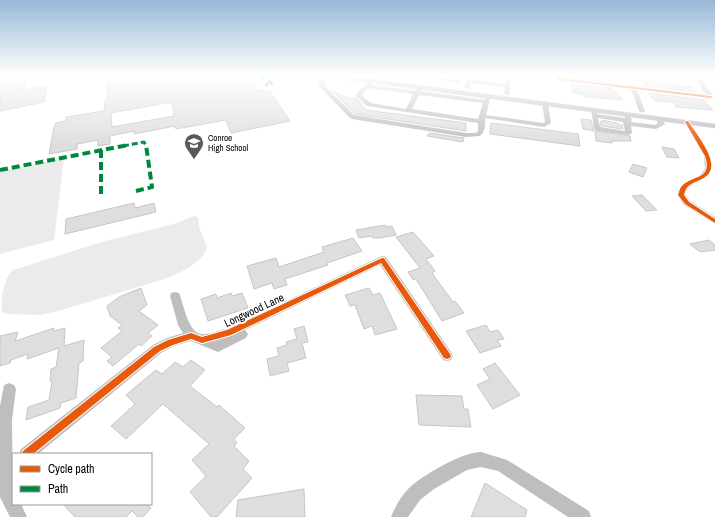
<svg xmlns="http://www.w3.org/2000/svg" width="715" height="517" font-family="'Archivo Narrow',sans-serif">
<style>
.green{fill:#ebebeb}
.building{fill:#dedede;stroke:#c6c6c6;fill-rule:evenodd}
.lines{fill:none;stroke-linecap:round;stroke-linejoin:round}
.major-casing{stroke:#dbdbdb;stroke-width:1}
.minor{fill:#bebebe;fill-rule:evenodd}
.major{fill:#bebebe;fill-rule:evenodd}
.quiet-far1{stroke:#00873e;stroke-width:3;stroke-dasharray:6 3;stroke-linecap:butt}
.quiet{stroke:#00873e;stroke-width:4;stroke-dasharray:8 4;stroke-linecap:butt}
.cycleway-casing{stroke:#fff;stroke-width:2}
.cycleway{fill:#e8590c;fill-rule:evenodd}
.labels{text-anchor:middle;dominant-baseline:central;stroke-width:4;stroke-linejoin:round;paint-order:stroke}
.far-poi-label{font-size:9px;fill:#000;stroke:#fff;text-anchor:start}
.street-label{font-size:11px;fill:#000;stroke:#fff}
</style>
<rect width="100%" height="100%" fill="#fff"/>
<path class="green" d="M64,158L54,240L0,254V171Z
M196,216L199,219V227L207,247C202,264 179,273 164,279L62,310L40,315L8,314L2,312C0,301 4,277 13,270L102,242L178,223L190,217Z"/>
<path class="building" d="M107,75H248L259,91L269,90L290,121L231,133L226,120L176,129L175,126L134,134V131L110,136V144L98,146V140L77,144V149L49,154L54,127L56,123L65,121L66,117L104,111L105,100H107ZM172,102L174,116L112,127L111,113Z
M569,75H601L606,82L570,77Z
M27,79L23,90L47,86L44,102L0,111V83Z
M641,80L667,82L669,85L692,87L697,92L645,86Z
M571,84L611,88L613,91L617,92L622,100L589,97L584,96L583,94L573,93Z
M331,90L348,98H356L366,110L466,123V131L355,114Z
M649,93L704,100L713,110L676,107L674,102L654,101Z
M581,119L591,120L593,129L594,131L583,129Z
M602,120L617,123L618,124L622,125L623,129L601,126L600,122H602Z
M491,123L578,134L580,146L490,134Z
M595,131L630,136L631,141H612V143L596,141Z
M429,133L464,138L463,142L427,136Z
M662,147L674,149L679,158L667,157Z
M633,164L647,168L643,177L629,172Z
M642,195L657,210L646,211L632,196Z
M134,203L135,208L154,203L156,212L65,234L66,219Z
M385,225L386,227L392,226L396,235L380,238H373L372,236L359,238L356,230Z
M413,232L434,256L426,259L435,271L432,273L453,302L455,301L464,313L442,321L416,279L413,280L408,272L420,268L396,237Z
M353,238L362,251L327,263L328,265L285,279L287,285L274,289L272,283L254,289L247,266L276,258L279,267L324,252L322,247Z
M709,240L715,245V250L700,252L690,244Z
M141,288L147,305L139,311L158,325L148,333L152,336L141,346L139,344L113,366L107,361L112,357L101,348L122,331L118,328L122,325L110,316L107,306L119,297Z
M369,288L373,295L380,293L397,329L375,335L372,326L364,329L355,305L350,306L345,295Z
M231,293L232,296L242,293L248,308L208,321L201,299L216,294L217,298Z
M486,325L490,332L498,330L504,339L497,340L501,346L480,353L466,331Z
M304,326L308,342L302,343L306,358L287,363L289,371L270,376L267,359L279,356L277,348L287,345L286,342L297,339L294,329Z
M54,328V331L65,328L64,346L84,340L83,361L79,363L76,398L61,403L60,408L26,420L28,407L49,400L52,381H50L51,369L56,367L59,348L27,359L28,354L11,360L10,363L0,366V336L18,332L15,341Z
M191,360L205,370L190,386L217,407L219,405L245,428L234,439L237,443L234,446L249,461L243,469L252,478L217,517H211L190,492L206,476L192,460L209,444L163,404L126,439L111,426L135,404L126,395L139,384L156,370L162,374L175,362L183,367Z
M495,363L520,395L493,409L477,385L490,379L483,369Z
M416,395L462,396L464,409H468L471,427L419,425Z
M485,483L527,510L525,517H471Z
M304,489L305,517H236L238,500Z
M63,504H147L151,508L143,517H138L132,511L126,517H75Z"/>
<g class="lines">
<g class="major-casing">
<path id="major" d="M322,75H340L715,124V128L325,77Z"/>
</g>
<path class="minor" d="M323,75H329L324,85L354,115L466,133H476L478,131V123L367,106L355,95L371,79L374,81L371,85L415,91L418,86L420,85L423,87L421,91L485,100L487,95H491L486,115L543,123L545,122L542,103L545,101L548,103L551,123L544,127L485,118C486,124 485,132 480,136L466,137L352,119L350,118L318,85ZM368,88L413,94L406,109L371,103L361,95ZM419,95L483,103L478,119L412,109Z
M382,75H388L384,79L381,77Z
M396,75H402L396,81L393,79Z
M413,75H428L461,81L458,83Z
M506,75H512L509,95L504,94L505,87L471,83L469,89L464,88L466,81L471,79L505,84Z
M556,75H562V78L706,95L693,75H699L714,97L711,99L637,90L645,111L642,113L639,111L631,89L559,81L556,79Z
M591,109H595L597,114L625,118V113H629L632,120L631,122L655,125L658,123L656,118L659,116L661,117L665,124L656,129L631,126L632,133L629,135L597,131L594,129ZM598,118L623,122L625,131L600,127Z
M685,121H689C700,137 715,168 701,181C693,184 688,186 685,195L690,201L715,217V224L684,205L677,195C682,177 699,182 705,168L704,156L684,122Z
M382,256L386,257L451,352L453,356L451,360L447,361L443,360L380,265L245,330L248,334L246,338L218,352L191,341L174,346L161,353L38,454H19L21,449L153,345L167,338L183,333L178,325L170,296L171,293L175,292L179,293C184,304 188,336 204,334C211,334 219,330 226,329Z
M9,383L14,385L16,389L12,420L13,504H21L27,517H10L0,497V406L4,385Z
M481,452L507,460L589,511L591,517H568L498,471L481,467L467,470L434,489L420,500L408,517H391C395,507 401,496 409,488C423,475 462,452 481,452Z"/>
<use href="#major" class="major"/>
<path class="quiet-far1" d="M261,75L265,80L272,83L265,85
M123,146L144,142L146,146"/>
<path class="quiet" d="M101,150V197
M0,170L128,145
M136,191L152,187L146,145"/>
<g class="cycleway-casing">
<path id="cycleway" d="M557,75H561V78L711,96L713,97L711,98L559,80L557,79Z
M686,121H688C695,132 714,155 711,168C710,175 704,178 698,181C690,184 686,186 684,195L689,202L715,219V223L685,204L678,195C679,193 679,191 680,189C688,174 714,182 705,156L685,122Z
M382,258H384L450,354L451,356L450,358L447,359L444,358L381,263L231,335L202,343L191,339L173,345L160,351L33,454H22L23,451L154,347L168,340L191,333L202,337L227,330Z"/>
</g>
<use href="#cycleway" class="cycleway"/>
</g>
<linearGradient id="sky" x2="0" y2="1"><stop stop-color="#97b8d7"/><stop offset="0.51" stop-color="#fff"/><stop offset="1" stop-color="#fff" stop-opacity="0"/></linearGradient>
<rect width="715" height="147" fill="url(#sky)"/>
<defs>
<g id="school-pin" transform="scale(1)"><path d="M0 17L-7.5 6A9.5 9.5 0 1 1 7.5 6Z" fill="#595959" stroke="#fff"/><path d="M0-5L7-2L0 1L-7-2ZM-4 1L0 2.5L4 1V4Q0 6-4 4Z" fill="#fff"/></g>
</defs>
<g fill-rule="evenodd">
<use href="#school-pin" x="194" y="143"/>
</g>
<g class="labels">
<g class="far-poi-label">
<text x="208" y="138">Conroe<tspan x="208" dy="10">High School</tspan></text>
</g>
<g class="street-label">
<text transform="translate(254 310) rotate(-25)">Longwood Lane</text>
</g>
</g>
<rect x="12" y="453" width="140" height="52" fill="#ffffff" stroke="#999999"/>
<rect x="20" y="466" width="20" height="6" fill="#e8590c" stroke="#999999"/>
<text x="48" y="473" font-size="12" fill="#000000">Cycle path</text>
<rect x="20" y="486" width="20" height="6" fill="#00873e" stroke="#999999"/>
<text x="48" y="493" font-size="12" fill="#000000">Path</text>
</svg>
